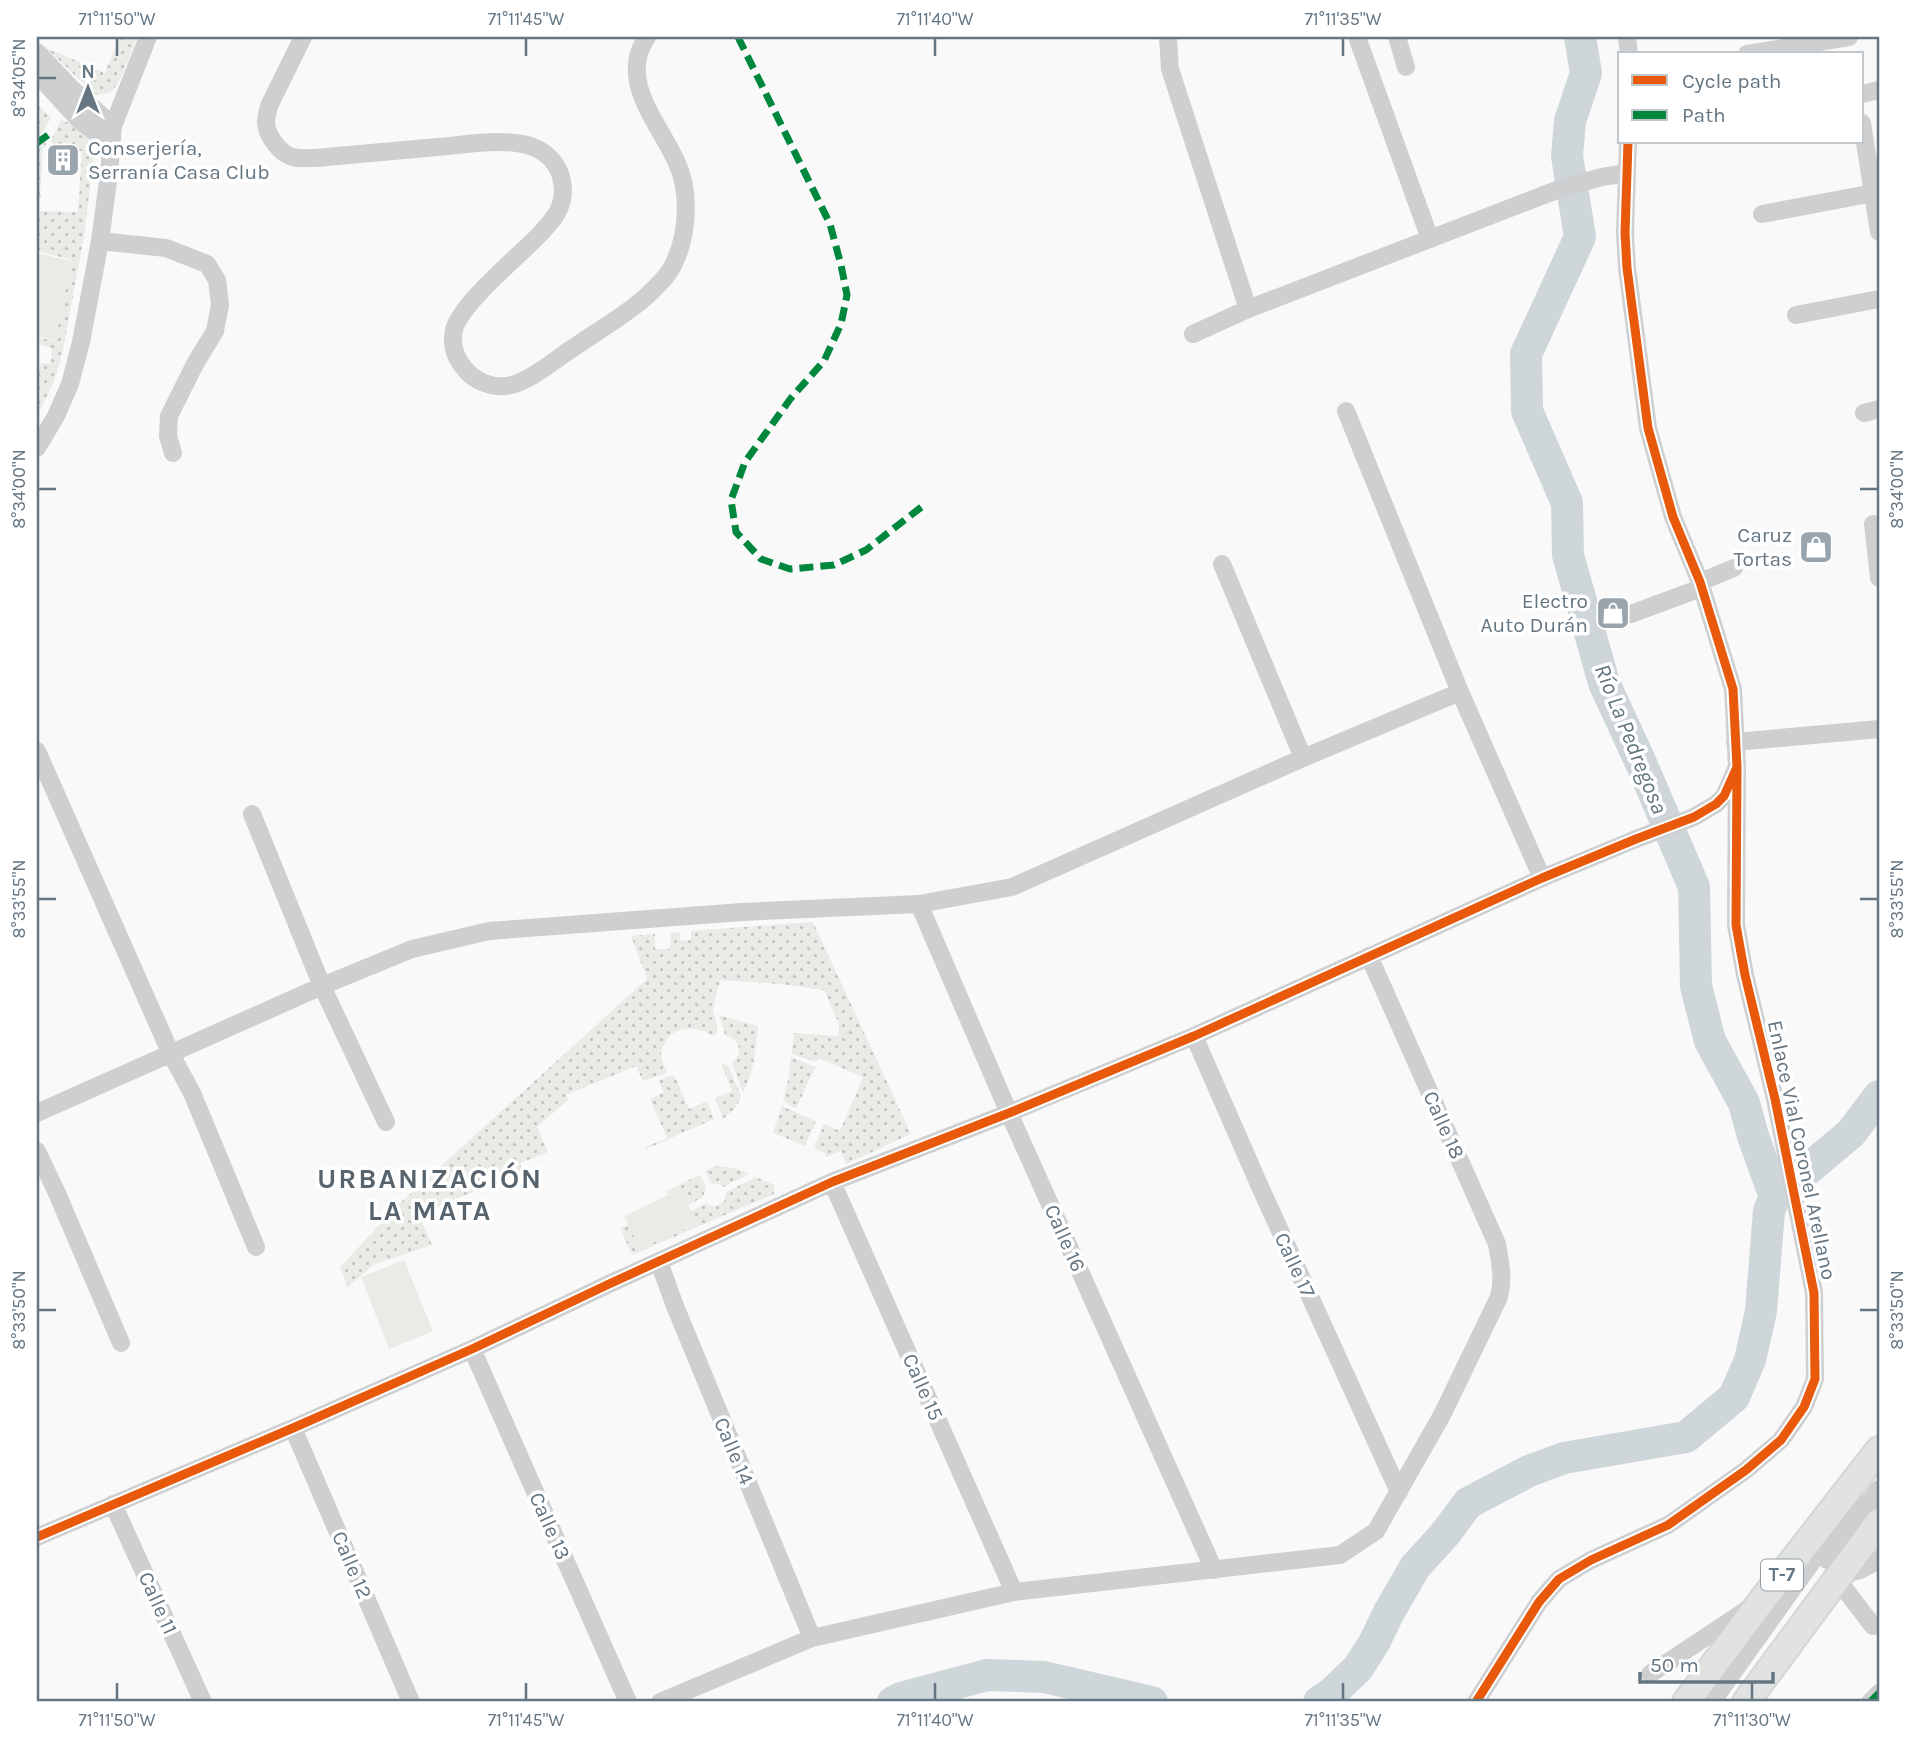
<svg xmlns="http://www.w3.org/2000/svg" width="1916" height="1739" font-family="Karla,sans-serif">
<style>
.grass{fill:url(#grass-dots)}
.pitch{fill:#e8ebe6}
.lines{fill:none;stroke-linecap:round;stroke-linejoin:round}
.river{stroke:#ced6d9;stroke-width:32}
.highway-casing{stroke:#d5d6d6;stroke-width:30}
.path{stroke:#cbcccd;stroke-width:3.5;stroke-dasharray:3.5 3.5;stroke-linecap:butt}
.minor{stroke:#cecfd0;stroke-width:18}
.highway{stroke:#e1e2e2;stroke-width:26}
.quiet{stroke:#00873e;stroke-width:7;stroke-dasharray:14 7;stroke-linecap:butt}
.cycleway-casing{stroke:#fff;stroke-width:13}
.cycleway{stroke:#e8590c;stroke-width:9}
.ticks{fill:none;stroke:#657683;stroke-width:2.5}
.labels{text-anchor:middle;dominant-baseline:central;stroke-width:7;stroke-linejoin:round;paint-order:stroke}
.shield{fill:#fff;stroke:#939fa8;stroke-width:2}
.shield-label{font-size:19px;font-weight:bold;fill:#657683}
.poi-label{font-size:21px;fill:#657683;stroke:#fff;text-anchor:end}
.street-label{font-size:21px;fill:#657683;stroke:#fff}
.water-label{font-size:23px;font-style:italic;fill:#60757c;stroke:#fff}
.district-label{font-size:28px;font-weight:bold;letter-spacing:2px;fill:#57646e;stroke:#fff}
.neatline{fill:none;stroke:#657683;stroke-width:2.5}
.ticks-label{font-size:18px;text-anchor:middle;fill:#657683}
</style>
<defs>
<pattern id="grass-dots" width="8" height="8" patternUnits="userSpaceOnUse" patternTransform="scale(1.75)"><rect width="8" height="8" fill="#e8ebe6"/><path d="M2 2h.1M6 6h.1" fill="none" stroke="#c0c3c0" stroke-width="1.8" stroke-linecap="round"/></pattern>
</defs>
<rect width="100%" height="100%" fill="#f9f9f9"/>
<path class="grass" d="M120,37H137C132,49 121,82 113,90C108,94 102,94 96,95L46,48L103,72L104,75Z
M37,104L51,118L41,134L47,146L43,147L39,211L77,212L78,210L82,151L54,148L51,141L61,120L74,125L89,138L94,154L84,236L62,355L53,384L37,416V376L41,363L50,364L52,348L37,344V337L54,341L72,260L37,251Z
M813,922L911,1134L846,1164L841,1151L826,1157L825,1153L814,1148L824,1124L840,1131L863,1077L819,1058L816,1062L792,1054L794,1033L839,1036V1024L824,990L780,984L720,980L713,1009L718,1032L713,1036C698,1025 671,1025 664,1045C662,1048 661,1053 661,1056C662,1062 665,1068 667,1073L643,1081L636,1066L566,1095L568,1100L537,1127L548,1152L520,1163L523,1173L519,1174L518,1172L419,1215L432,1245L375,1264L348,1287L340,1267L398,1205L647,979L631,936L655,934V949H670L671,933L680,932V941L691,940V931Z
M719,1015L758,1026C755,1053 755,1069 743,1093L732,1063C744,1053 740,1039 725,1035Z
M791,1057L815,1067L796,1109L783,1101L789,1076Z
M721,1064L728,1065L741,1096L736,1107L723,1119L715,1098L732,1091Z
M674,1075L689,1109L707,1101L714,1119L646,1149L645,1147L667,1138L650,1099L663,1093L659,1080Z
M782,1106L816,1121L805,1146L773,1133Z
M715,1166L735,1168L749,1174L723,1187L719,1184H712L705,1171Z
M700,1175L706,1187L703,1197L688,1205L681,1189L668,1195L666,1191Z
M756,1177L774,1185V1194L632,1255L620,1228L629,1225L640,1248L696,1223L691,1211L706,1203C713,1208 719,1207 725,1200L726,1192Z"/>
<path class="pitch" d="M37,253L72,261L54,340L37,336Z
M681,1189L696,1222L640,1249L624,1216Z
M404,1260L433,1331L389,1349L361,1277Z"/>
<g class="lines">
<path class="river" d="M1580,37L1586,73L1570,121L1567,156L1580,237L1526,354L1527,411L1567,503L1568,555L1604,683L1641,763L1694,887L1696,986L1710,1041L1744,1103L1753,1136L1775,1197
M893,1702L901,1698L987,1675L1044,1677L1152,1702
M1319,1702L1332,1693L1358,1668L1374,1643L1389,1612L1415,1567L1445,1534L1468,1503L1529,1471L1564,1458L1686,1437L1734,1397L1750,1360L1761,1311L1769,1211L1775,1197L1851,1133L1879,1096"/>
<g class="highway-casing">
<path id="highway" d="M1686,1702L1763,1599L1879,1450
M1746,1702L1879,1522"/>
</g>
<path class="path" d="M37,196H43"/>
<path class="minor" d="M303,37L269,106C268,111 266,117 266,123C267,136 280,154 293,157C300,159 309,158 316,158C357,154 397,151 438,147C465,145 507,137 533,147C548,153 559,165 562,181C567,207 552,222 534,240C516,258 459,306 454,330C451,345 455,358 465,369C474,381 492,388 507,386C532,381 555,359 576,346C600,329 628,314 649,294C659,284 670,274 675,261C688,233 690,191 677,163C660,124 617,80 647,37
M1168,37L1170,69L1248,309
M1357,37L1430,239
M1397,37L1406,67
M1627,37L1629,54
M37,52L71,88L113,126
M1747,54L1849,37
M37,74L80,121L102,137L110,156
M1862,94L1879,90
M1862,123L1879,232
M1762,214L1879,192
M100,241L166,248L207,264L217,280L220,305L215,331L195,364L169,416L168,436L173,453
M1796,315L1879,299
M1193,334L1248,309L1562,188L1602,177L1627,173
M1346,411L1460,692L1542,878
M1864,413L1879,409
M37,448L56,416L70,384L81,342L100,241L109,174L113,126L148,37
M1873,524L1879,578
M1222,564L1303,758
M1700,582L1734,568
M1631,614L1701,588
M1735,742L1879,729
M37,751L171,1054L192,1093L256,1247
M252,814L322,986L386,1122
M919,904L1009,1113L1214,1570
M1194,1036L1261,1189L1399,1492
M37,1113L322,986L412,949L489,931L742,912L919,904L1012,887L1303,758L1460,692
M37,1151L56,1191L121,1343
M832,1182L1014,1592
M659,1262L675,1306L812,1638
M472,1349L628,1702
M293,1428L411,1702
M113,1504L203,1702
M37,1537L293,1428L472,1349L609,1284L832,1182L1009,1113L1194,1036L1542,878L1636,839L1694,817L1716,804L1724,796L1737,767
M1827,1560L1879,1489
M1840,1575L1860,1570L1879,1560
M1837,1579L1873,1626
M1650,1674L1748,1609
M660,1702L812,1638L1014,1592L1340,1555L1376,1531L1442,1415L1499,1297C1504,1278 1500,1262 1497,1244L1369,956
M1476,1702L1539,1602L1559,1579L1591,1560L1668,1525L1746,1470L1781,1440L1804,1407L1815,1379L1814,1293L1775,1099L1745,975L1736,925L1737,767L1733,689L1700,582L1673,517L1648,428L1627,268L1625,233L1628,142
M1712,1702L1856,1500
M1870,1702L1879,1693"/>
<use href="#highway" class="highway"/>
<path class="quiet" d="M738,37L830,224L841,265L847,295L841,324L824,361L791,398L745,462L731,500L736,532L761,559L790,569L834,565L866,550L924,505
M37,143L48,135
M1870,1702L1879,1693"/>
<g class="cycleway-casing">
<path id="cycleway" d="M37,1537L293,1428L472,1349L609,1284L832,1182L1009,1113L1194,1036L1542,878L1636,839L1694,817L1716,804L1724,796L1737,767
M1476,1702L1539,1602L1559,1579L1591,1560L1668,1525L1746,1470L1781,1440L1804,1407L1815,1379L1814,1293L1775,1099L1745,975L1736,925L1737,767L1733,689L1700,582L1673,517L1648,428L1627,268L1625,233L1628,142"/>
</g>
<use href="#cycleway" class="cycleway"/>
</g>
<path class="ticks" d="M117,38V56M526,38V56M935,38V56M1343,38V56M38,78H56M38,489H56M1860,489H1878M38,899H56M1860,899H1878M38,1310H56M1860,1310H1878M117,1683V1700M526,1683V1700M935,1683V1700M1343,1683V1700M1752,1683V1700"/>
<defs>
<g id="building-square" transform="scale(1.75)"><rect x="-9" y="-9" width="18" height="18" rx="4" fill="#99a4ac" stroke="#fff"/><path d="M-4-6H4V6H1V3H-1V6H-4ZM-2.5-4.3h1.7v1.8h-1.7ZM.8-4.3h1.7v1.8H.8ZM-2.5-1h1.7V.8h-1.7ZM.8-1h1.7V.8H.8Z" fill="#fff"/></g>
<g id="shop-square" transform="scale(1.75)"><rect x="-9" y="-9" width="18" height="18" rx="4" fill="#99a4ac" stroke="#fff"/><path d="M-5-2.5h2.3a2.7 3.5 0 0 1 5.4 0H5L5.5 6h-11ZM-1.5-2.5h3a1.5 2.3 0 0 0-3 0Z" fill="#fff"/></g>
</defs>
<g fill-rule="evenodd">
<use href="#building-square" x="63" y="160"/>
<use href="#shop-square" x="1816" y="547"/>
<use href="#shop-square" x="1613" y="613"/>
</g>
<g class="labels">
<rect class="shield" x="1761" y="1559.5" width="42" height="31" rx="5"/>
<g class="shield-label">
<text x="1782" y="1575">T-7</text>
</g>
<g class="poi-label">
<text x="88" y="148" text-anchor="start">Conserjería,<tspan x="88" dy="24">Serranía Casa Club</tspan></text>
<text x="1792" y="535">Caruz<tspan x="1792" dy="24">Tortas</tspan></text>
<text x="1588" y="601">Electro<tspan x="1588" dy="24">Auto Durán</tspan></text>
</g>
<g class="street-label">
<text transform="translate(1444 1125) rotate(66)">Calle 18</text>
<text transform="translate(1802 1150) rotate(78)">Enlace Vial Coronel Arellano</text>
<text transform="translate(1065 1238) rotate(66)">Calle 16</text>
<text transform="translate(1295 1265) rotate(65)">Calle 17</text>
<text transform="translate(923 1387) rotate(66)">Calle 15</text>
<text transform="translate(734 1451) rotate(67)">Calle 14</text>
<text transform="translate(550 1526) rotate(66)">Calle 13</text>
<text transform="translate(352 1565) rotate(67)">Calle 12</text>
<text transform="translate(158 1603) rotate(66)">Calle 11</text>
</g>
<g class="water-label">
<text transform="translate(1631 739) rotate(68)">Río La Pedregosa</text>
</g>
<g class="district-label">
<text x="430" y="1178">URBANIZACIÓN<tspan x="430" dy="32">LA MATA</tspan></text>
</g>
</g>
<rect width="1916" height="1739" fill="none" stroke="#ffffff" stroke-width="77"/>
<rect x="1618" y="52" width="245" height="91" fill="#ffffff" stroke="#c1c8cd" stroke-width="2"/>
<rect x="1632" y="75" width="35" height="10" fill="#e8590c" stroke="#c1c8cd" stroke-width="2"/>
<text x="1682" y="88" font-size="21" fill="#657683">Cycle path</text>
<rect x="1632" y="110" width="35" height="10" fill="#00873e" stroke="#c1c8cd" stroke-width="2"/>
<text x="1682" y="122" font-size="21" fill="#657683">Path</text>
<g transform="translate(88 88)" stroke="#ffffff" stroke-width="5" paint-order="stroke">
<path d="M0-5L12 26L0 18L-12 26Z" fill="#657683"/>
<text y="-10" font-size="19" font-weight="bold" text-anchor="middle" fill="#657683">N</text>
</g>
<path d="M1640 1672v10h133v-10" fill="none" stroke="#657683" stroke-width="3.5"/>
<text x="1650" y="1672" font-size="21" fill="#657683" stroke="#ffffff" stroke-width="5" paint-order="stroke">50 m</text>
<rect x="38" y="38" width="1840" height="1662" class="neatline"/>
<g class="ticks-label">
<text x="117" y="25">71°11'50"W</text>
<text x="526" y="25">71°11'45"W</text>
<text x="935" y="25">71°11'40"W</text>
<text x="1343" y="25">71°11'35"W</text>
<text transform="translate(19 78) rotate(-90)" y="6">8°34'05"N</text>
<text transform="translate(19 489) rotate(-90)" y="6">8°34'00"N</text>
<text transform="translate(1897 489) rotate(-90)" y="6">8°34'00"N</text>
<text transform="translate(19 899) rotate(-90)" y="6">8°33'55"N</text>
<text transform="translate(1897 899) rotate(-90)" y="6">8°33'55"N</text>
<text transform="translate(19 1310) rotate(-90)" y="6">8°33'50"N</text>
<text transform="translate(1897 1310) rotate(-90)" y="6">8°33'50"N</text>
<text x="117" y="1726">71°11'50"W</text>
<text x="526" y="1726">71°11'45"W</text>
<text x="935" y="1726">71°11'40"W</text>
<text x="1343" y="1726">71°11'35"W</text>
<text x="1752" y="1726">71°11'30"W</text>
</g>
</svg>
